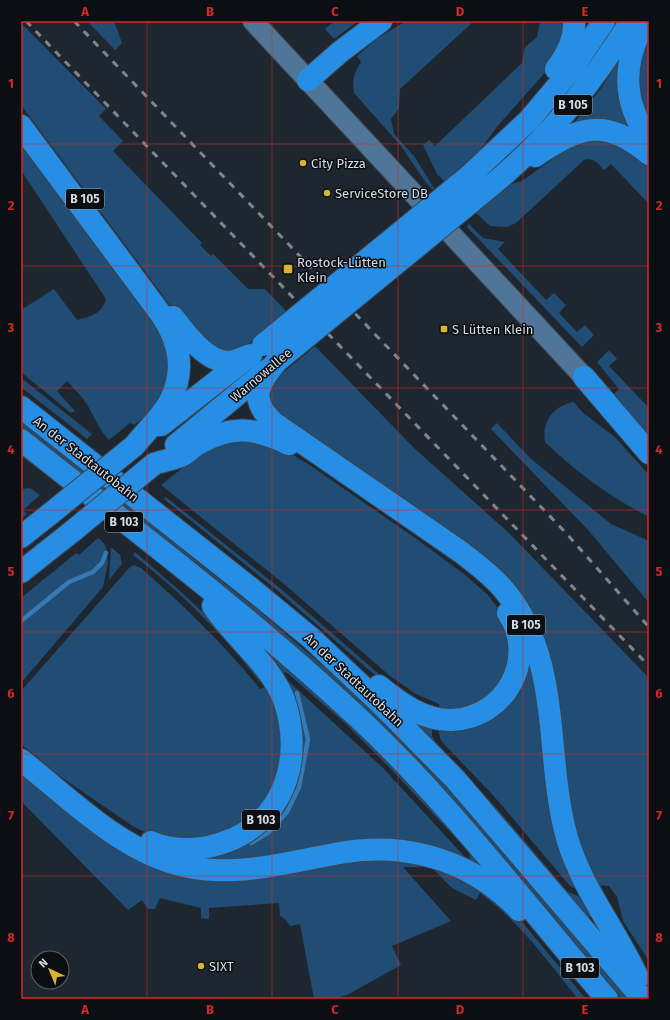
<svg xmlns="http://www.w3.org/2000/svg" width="670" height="1020" font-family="'Fira Sans',sans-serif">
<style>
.green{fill:#214c73}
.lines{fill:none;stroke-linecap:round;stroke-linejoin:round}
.stream{stroke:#3779b5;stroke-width:4.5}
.secondary-casing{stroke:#3d454d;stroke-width:22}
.highway-casing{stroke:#3d454d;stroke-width:24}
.secondary{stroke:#4f7698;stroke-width:20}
.highway{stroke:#268ee4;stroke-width:22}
.rail{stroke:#7e868e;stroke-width:3;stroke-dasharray:7 7;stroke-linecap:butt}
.highway-bridge-casing{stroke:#3d454d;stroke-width:24;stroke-linecap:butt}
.highway-bridge{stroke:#268ee4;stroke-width:22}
.grid{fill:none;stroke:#d62828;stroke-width:1;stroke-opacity:0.55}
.poi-dot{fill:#dbb333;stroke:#0b0f14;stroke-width:1.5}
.labels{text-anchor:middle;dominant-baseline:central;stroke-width:3;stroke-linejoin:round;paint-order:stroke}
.shield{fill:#0b0f14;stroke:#999ea5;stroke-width:1}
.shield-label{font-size:12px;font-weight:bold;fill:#d6dce3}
.poi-label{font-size:13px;fill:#d6dce3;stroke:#0b0f14;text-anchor:start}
.street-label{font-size:13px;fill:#d6dce3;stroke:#0b0f14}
.neatline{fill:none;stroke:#d62828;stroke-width:1.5}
.grid-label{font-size:13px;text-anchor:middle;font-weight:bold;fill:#d62828}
</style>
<rect width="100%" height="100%" fill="#1e2730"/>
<path class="green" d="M87,21H114L122,43L115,50Z
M334,21H358L334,39L325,29Z
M406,21H474L400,89L399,108L391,119L394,134L414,156L434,188L433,190L424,180L401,146L354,93C352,80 354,73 361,62L357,56L378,38Z
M540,21H566V31L550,67L501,122L476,155L462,169L445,182L437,174L423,145L429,140L435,146L522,63L525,47L537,37Z
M21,23L106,109L99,116L123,141L113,151L202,243L200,245L211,256L213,254L248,289H265L287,312L245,347L236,352H218L178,316L21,105Z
M649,26V129L638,110L636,57Z
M621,55L635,131L571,127L602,87Z
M21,136L165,332L173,369L157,407L134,425L130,423L109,440C98,429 94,415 86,403C81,395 73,388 67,381L57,391L75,411L71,413L21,372V310L54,289L77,320C90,317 103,313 106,299L21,170Z
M583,140L615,141L649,163V204L611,164L604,170C598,163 593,157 584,160L516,223L507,227L490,226L476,213L507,185L522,181L572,145Z
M469,224L483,238L505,242L498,249L546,300L554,293L566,305L559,313L577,332L585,325L594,335L582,347L467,227Z
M315,346L413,447L510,534L649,678V961L623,921L617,897L609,886L593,885L580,853L536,627L269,409L268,388L273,381Z
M609,350L617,359L609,366L649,408V439L614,394L619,389L597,362Z
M21,378L92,434L87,439L21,387Z
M574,402L582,412L615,437L649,475V517C610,497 576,472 545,442C542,421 553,406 574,402Z
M21,420L258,610L365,702L448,787L628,999H621L520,878L444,790L217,583L21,427Z
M497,423L530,458L611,524L649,541V603L589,531L491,429Z
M241,439L280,447L308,464L414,537L464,574L488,595L502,614L509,632L508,675L482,705L440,712L439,704L416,694L390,676L284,584L161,485L206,449Z
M30,488L40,495L23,510L27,514L21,519V489Z
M166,497L281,589L387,681L434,711L384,683L278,591L164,499Z
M98,538L104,543L107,550L108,563L103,587L21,683V598L76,553L79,555Z
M111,547L120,555L122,564L109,580Z
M135,552C184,594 226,630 265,681H259C223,634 180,591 133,555Z
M134,565L141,568C184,606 224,644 260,689L268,686L283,723L278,786L242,826L197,841L151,835L134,827L61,777L21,744V691L130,567Z
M263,648H267L391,762L491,872L471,865L469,852L387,765L346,724L286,672L278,675L261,650Z
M530,659L580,891L570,886L492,794L443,743L440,738L438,727L449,728Z
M285,678L383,768L464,856V861L449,855L237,863L192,858L223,854L250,842L294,789L301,764L302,746Z
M406,715L432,726V736L435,741L499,811L568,892L583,898L595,915L587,919Z
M21,770L132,856L314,865L383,859L447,868L512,910L586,999H578C548,962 519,921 480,893L476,900L452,888L431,867H403L451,921L392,946L401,965L347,995L333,999H314L300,924L290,926L286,920L280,916L279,903L209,908V919L201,918V908L160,898L155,909H148L142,900L128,910L21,801Z"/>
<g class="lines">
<path class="stream" d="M21,621L69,582L93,572L102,563L106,553
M251,843L268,833L287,812L299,787L308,739L297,693"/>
<g class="secondary-casing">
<path id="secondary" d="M253,21L584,377"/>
</g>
<g class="highway-casing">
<path id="highway" d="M645,21C623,62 621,100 649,139
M556,69C566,56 575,39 574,21
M308,80L340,52L381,21
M21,126L160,313C179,340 186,370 170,401C163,415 146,431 135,445
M535,156C580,126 605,117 649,154
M468,177L529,120L571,70L604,21
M482,193C545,143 588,89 631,21
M173,317C185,333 207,363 230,362C236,361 244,357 251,355
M277,361C257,385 249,400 274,423L461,552C476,564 492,575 504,590C563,659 544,756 567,838C582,889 616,930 638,978
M584,377L649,453
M21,407L249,587L311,638L382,705L455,779L643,999
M161,425L248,357
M21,440C133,529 248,615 352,712C447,799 523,902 607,999
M176,445L267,370
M154,464C163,461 172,459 181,456C187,454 192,447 198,444C231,424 256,428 289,444
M21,537L50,514
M21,572L74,530
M379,686C400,703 424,721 452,720C506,718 538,658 508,613
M21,760C72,800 120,851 184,866C237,878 288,862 340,853C396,843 452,855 497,890C504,896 513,903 519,910
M151,842C172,851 197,851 219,844C283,825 305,760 284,700C270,663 234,638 213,606"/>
</g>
<use href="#secondary" class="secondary"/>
<use href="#highway" class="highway"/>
<path class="rail" d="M26,21L649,666
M74,21L567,534L649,627"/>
<g class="highway-bridge-casing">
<path id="highway-bridge" d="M263,345L468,177
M277,361L482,193
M50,514L134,446
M74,530L154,464"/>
</g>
<use href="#highway-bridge" class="highway-bridge"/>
</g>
<path class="grid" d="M147,21V999M272,21V999M398,21V999M523,21V999M21,144H649M21,266H649M21,388H649M21,510H649M21,632H649M21,754H649M21,876H649"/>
<g class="poi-dot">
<circle cx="303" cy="163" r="4"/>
<circle cx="327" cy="193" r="4"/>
<rect x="283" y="264" width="10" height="10" rx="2"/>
<rect x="440" y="325" width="8" height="8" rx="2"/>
<circle cx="201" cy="966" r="4"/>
</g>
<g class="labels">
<g class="shield">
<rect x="554" y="95" width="38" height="20" rx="3"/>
<rect x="66" y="189" width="38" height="20" rx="3"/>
<rect x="105" y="512" width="38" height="20" rx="3"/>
<rect x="507" y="615" width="38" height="20" rx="3"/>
<rect x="242" y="810" width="38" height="20" rx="3"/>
<rect x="561" y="958" width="38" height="20" rx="3"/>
</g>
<g class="shield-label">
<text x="573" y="105">B 105</text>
<text x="85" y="199">B 105</text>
<text x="124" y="522">B 103</text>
<text x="526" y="625">B 105</text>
<text x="261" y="820">B 103</text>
<text x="580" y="968">B 103</text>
</g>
<g class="poi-label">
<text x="311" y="163">City Pizza</text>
<text x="335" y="193">ServiceStore DB</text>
<text x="297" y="262">Rostock-Lütten<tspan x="297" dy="15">Klein</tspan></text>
<text x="452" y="329">S Lütten Klein</text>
<text x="209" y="966">SIXT</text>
</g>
<g class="street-label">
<text transform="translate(261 375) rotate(-40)">Warnowallee</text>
<text transform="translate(86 459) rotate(38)">An der Stadtautobahn</text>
<text transform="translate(354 680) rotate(43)">An der Stadtautobahn</text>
</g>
</g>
<rect width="670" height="1020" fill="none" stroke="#0b0f14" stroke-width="44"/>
<g transform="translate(50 970) rotate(316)"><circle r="19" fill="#0b0f14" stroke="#5c6167"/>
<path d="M0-3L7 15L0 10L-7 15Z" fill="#dbb333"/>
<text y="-6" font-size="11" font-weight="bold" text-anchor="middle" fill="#d6dce3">N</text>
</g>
<rect x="22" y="22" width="626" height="976" class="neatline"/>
<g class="grid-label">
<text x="85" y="16">A</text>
<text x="210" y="16">B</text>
<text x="335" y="16">C</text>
<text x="460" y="16">D</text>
<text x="585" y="16">E</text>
<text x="11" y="88">1</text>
<text x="659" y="88">1</text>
<text x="11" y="210">2</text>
<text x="659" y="210">2</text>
<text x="11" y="332">3</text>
<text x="659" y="332">3</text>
<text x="11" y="454">4</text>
<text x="659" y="454">4</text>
<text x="11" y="576">5</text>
<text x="659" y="576">5</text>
<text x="11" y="698">6</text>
<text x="659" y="698">6</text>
<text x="11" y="820">7</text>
<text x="659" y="820">7</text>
<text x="11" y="942">8</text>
<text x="659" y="942">8</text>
<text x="85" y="1014">A</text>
<text x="210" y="1014">B</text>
<text x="335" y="1014">C</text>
<text x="460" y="1014">D</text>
<text x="585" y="1014">E</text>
</g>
</svg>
